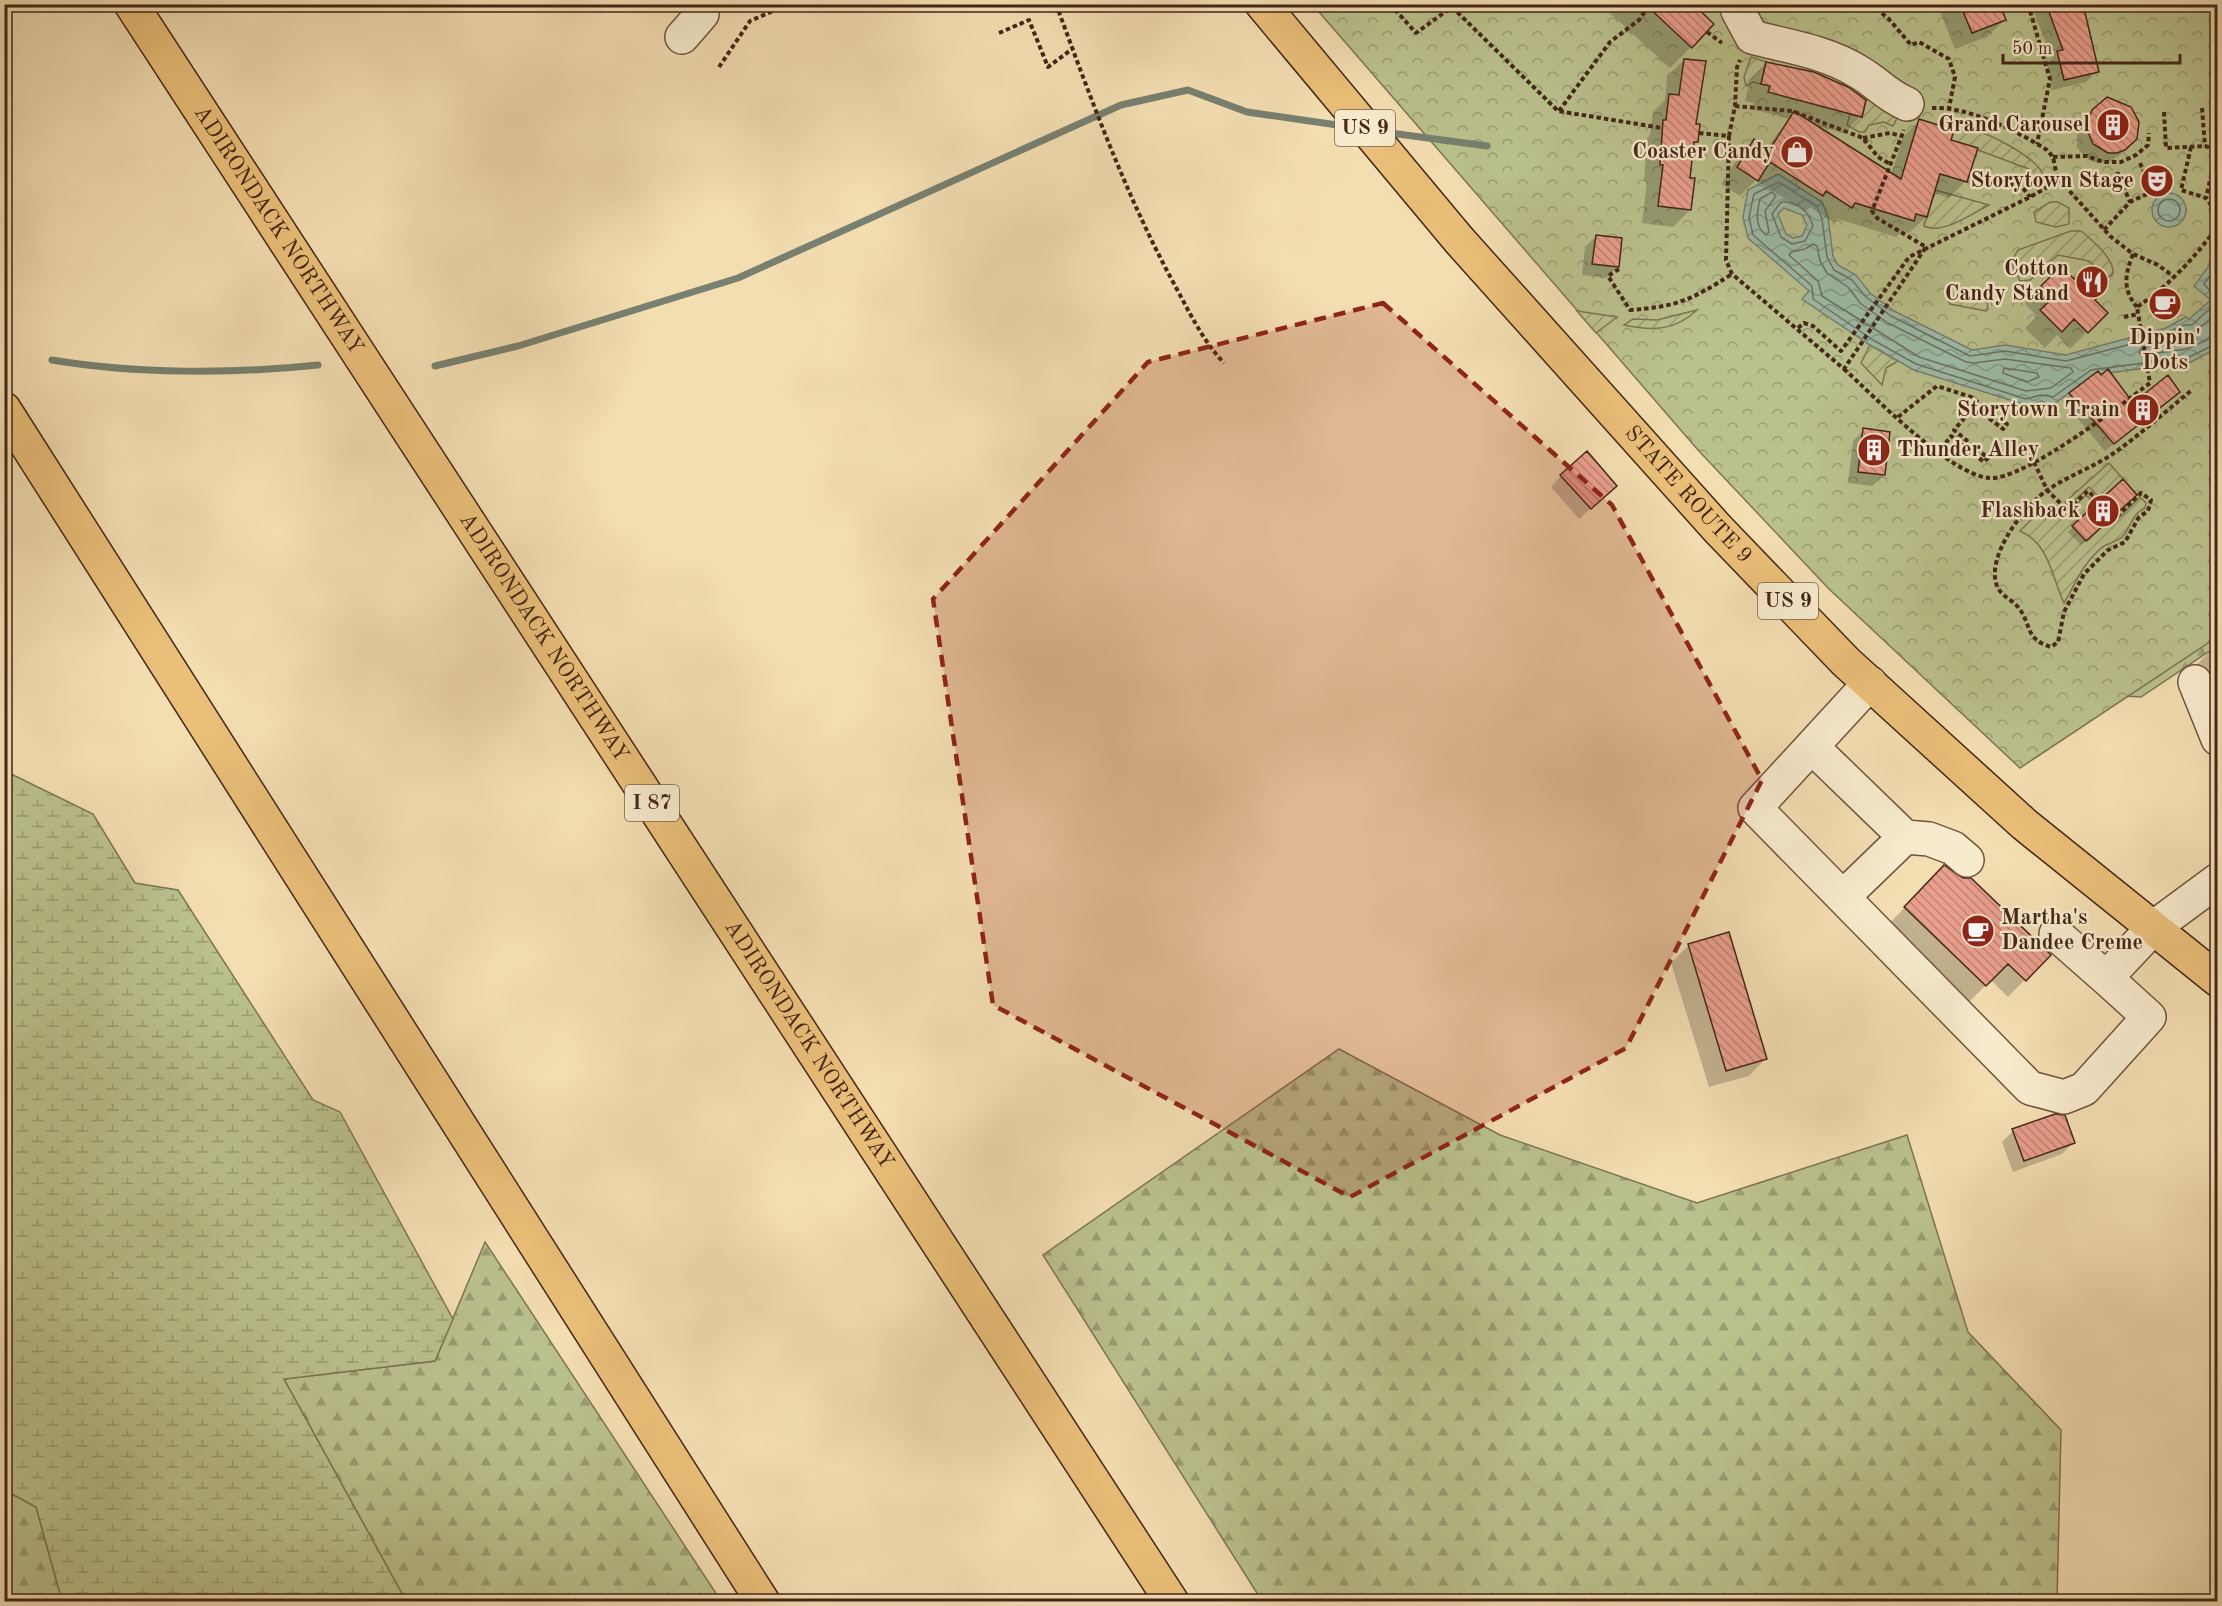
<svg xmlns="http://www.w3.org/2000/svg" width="2222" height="1606" font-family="'Old Standard TT',serif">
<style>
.forest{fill:url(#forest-firs);stroke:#7e7452;stroke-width:1.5}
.wetland{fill:url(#wetland-marsh);stroke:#7e7452;stroke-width:1.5}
.park{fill:url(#park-crowns);stroke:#7e7452;stroke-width:1.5}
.garden{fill:url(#garden-furrows);stroke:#7e7452;stroke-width:1.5}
.water{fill:url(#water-waves);stroke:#78806f;stroke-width:1.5;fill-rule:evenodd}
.shadow{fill:#0003}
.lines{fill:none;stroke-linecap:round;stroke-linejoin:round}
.shore{stroke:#707160;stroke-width:1.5}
.stream{stroke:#78806f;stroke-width:7}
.building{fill:url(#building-back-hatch);stroke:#432618;stroke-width:1.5}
.minor-casing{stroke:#6f543e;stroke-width:36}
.major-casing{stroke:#432618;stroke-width:36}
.highway-casing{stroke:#432618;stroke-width:36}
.path{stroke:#432618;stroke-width:4;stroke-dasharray:4.5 3;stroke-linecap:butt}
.minor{stroke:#f7eacd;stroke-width:33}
.major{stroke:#eabf79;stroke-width:33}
.highway{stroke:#eabf79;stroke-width:33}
.marked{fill:#8f2418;fill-opacity:0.2;stroke:#8f2418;stroke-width:4.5;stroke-dasharray:12 8;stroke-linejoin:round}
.labels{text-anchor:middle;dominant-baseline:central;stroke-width:5;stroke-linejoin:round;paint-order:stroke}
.shield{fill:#f7eacd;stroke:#79614e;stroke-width:1.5}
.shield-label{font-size:21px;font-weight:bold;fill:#432618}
.poi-label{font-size:22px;font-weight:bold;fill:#432618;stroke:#f7eacd;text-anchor:end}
.street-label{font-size:22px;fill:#432618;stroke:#f7eacd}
</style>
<defs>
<pattern id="forest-firs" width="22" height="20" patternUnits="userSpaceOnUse" patternTransform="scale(1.5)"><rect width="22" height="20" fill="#bac18d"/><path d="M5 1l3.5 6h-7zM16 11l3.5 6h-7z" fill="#999d72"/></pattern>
<pattern id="wetland-marsh" width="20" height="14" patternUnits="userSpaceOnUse" patternTransform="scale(1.5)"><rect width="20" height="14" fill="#bac18d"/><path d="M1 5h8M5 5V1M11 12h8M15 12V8" fill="none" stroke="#999d72"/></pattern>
<pattern id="park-crowns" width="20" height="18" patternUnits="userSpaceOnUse" patternTransform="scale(1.5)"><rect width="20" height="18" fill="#bac18d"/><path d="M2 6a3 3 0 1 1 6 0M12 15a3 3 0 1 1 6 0" fill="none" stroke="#999d72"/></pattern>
<pattern id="garden-furrows" width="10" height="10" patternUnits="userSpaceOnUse" patternTransform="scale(1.5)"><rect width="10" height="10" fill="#bac18d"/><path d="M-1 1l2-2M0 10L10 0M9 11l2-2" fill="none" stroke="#999d72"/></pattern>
<pattern id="water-waves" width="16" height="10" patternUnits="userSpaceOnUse" patternTransform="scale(1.5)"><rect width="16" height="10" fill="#9cbca9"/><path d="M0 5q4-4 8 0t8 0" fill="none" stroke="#819989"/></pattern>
<pattern id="building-back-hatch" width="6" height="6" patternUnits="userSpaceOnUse" patternTransform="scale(1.5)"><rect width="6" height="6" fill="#ea9f8d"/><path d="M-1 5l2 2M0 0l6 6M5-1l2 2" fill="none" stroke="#bf8172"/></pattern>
</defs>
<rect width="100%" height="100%" fill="#f3deb2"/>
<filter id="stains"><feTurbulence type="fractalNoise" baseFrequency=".00333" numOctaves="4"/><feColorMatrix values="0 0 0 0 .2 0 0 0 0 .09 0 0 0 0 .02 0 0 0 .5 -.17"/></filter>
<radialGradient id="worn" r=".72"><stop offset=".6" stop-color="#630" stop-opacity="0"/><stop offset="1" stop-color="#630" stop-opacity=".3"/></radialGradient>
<path class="forest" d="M2217,541V646L2141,697L2125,696Z
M1339,1049L1500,1135L1697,1203L1907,1135L1968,1332L2061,1430L2057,1601H1262L1043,1255Z
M485,1242L721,1601H406L284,1379L435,1361Z
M4,1490L36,1507L62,1601H5Z"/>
<path class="wetland" d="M5,771L93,814L135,883L178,890L313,1100L340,1112L453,1319L435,1361L284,1379L406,1601H62L36,1507L5,1490Z"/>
<path class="park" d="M1313,5H2217V637L2020,768L1829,589L1698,450Z"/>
<path class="garden" d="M1751,57L1766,62L1761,84L1753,82L1746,86L1744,77Z
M1868,92L1900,112L1893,126L1884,122L1869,125L1865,132H1859L1847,125L1850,114L1862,117Z
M1954,130C1961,133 1965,129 1972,130C1989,133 2038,158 2043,175L2037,182L2030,181L2027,175L2029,169L1951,140Z
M1935,190L1989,205C1971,214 1943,235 1924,226Z
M2050,202H2058L2069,208V224L2056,227L2036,222L2034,212Z
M2071,231H2081C2092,240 2115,259 2113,274L2109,277L2104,276L2089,261L2058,255L2030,280L2020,281L2011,262L2018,250Z
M1974,288L1987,302L1988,309L1986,311L1950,304L1948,299Z
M1697,310C1675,331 1652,331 1624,325L1633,319L1657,320Z
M1577,311L1617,317L1596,333Z
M1870,345L1898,361L1886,368L1882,385L1861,363Z
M2109,463L2123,479L2101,499L2089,487L2068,506L2065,502Z
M2086,495L2095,504L2072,526L2087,541L2109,520L2113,524L2140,497L2146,503L2145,508C2130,515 2132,527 2122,537C2117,542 2107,543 2101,548C2081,566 2077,581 2064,603C2052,577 2049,543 2020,531L2044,507H2059L2067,514Z"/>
<path class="water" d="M1778,174L1822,202L1828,217L1833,256L1838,265L1856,275L1870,293L1894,311L1972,350L2005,345L2066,355L2166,328L2186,317L2189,319L2211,300L2194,286L2217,255V348L2191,362L2093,375L2051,406L2042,401L2026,405L1914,370L1870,345L1802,299L1809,291L1748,238L1743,217L1748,190ZM1784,208L1802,215L1807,225L1802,236L1793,238L1786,234L1778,214Z
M2152 210a17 17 0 1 1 34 0a17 17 0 1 1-34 0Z"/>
<path class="shadow" d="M1600,4H1697L1694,8L1691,47L1670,68Z
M1937,4H1998L2004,20L1987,37L1955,49Z
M2031,4H2082L2097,71L2086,82L2053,90L2047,64L2052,59Z
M1684,60L1697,141L1692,146L1688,179L1690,210L1673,227L1642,223L1647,182L1644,181L1647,138L1650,135L1653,112L1665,100L1667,77Z
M1767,63L1864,101L1860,117L1843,133L1817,126L1891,175L1903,137L1919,121L1949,141L1966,181L1949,198L1933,193L1926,217L1909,233L1902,231L1896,237L1838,219L1834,223L1810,207L1805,212L1756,180L1740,196L1721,184L1738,158L1755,141L1766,149L1789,119L1752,109L1754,103L1745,101L1750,80Z
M2107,99L2130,108L2135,138L2112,161L2097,163L2089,160L2077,148V130L2081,123Z
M1596,236L1617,267L1606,278L1582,275L1585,247Z
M2061,268L2106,313L2070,349L2057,335L2045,348L2025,328L2037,316L2025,304Z
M2178,392L2105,451L2063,401L2070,394L2133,405Z
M1864,430L1884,475L1872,486L1848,483L1853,441Z
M1561,476L1604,496L1579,519L1551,487Z
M2123,481L2135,495L2081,545L2068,532Z
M2218,648V744L2189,673L2211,650Z
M1927,884L2049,955L2008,997L1991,980L1969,1002L1888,925Z
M1728,934L1765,1059L1749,1076L1709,1087L1671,963L1688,946Z
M2013,1131L2073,1143L2062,1154L2013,1172L2002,1142Z"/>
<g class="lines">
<path class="shore" d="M1772,192L1776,196L1765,211L1769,232L1766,235C1754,226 1757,212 1760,199Z
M2158 210a11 11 0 1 1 22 0a11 11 0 1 1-22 0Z
M1781,202C1798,201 1808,210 1813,226L1805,241L1792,244L1781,237L1772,214Z
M1813,244L1817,246L1820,261L1827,273L1848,287L1861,304L1888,323L1966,362L1974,363L2005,359L2071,368L2073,372L2051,388L2026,391L1919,357L1822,296L1818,281L1789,255L1791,252L1805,249Z
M2218,265L2204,284L2215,296L2216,303L2192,325H2185L2150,339L2066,361L2005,351L1970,356L1891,316L1866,297L1852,280L1834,270L1827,257L1822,219L1817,207L1779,182L1754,194L1749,217L1753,235L1812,286L1813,299L1873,340L1916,364L2026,399L2041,395L2053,397L2091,370L2189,357L2218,343
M2218,312L2196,331L2141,349L2139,353L2142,355L2187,349L2218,335
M2004,368L2037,373L2039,377L2027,382L2003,373Z"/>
<path class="stream" d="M1383,132L1487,146
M52,360C135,374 234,374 318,365
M435,366L518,346L738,278L1121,105L1188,90L1247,112L1351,127"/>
</g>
<path class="building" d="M1645,4H1693L1714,24L1692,48Z
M1960,4H2000L2006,20L1972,33Z
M2046,4H2083L2099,72L2064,80L2057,51L2063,50Z
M1684,59L1706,61L1696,124H1700L1698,142H1694L1690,178H1695L1691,210L1658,206L1663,165H1660L1663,120H1666L1669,94L1679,95Z
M1766,62L1814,72L1848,87L1866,100L1862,117L1768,92L1770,86L1761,84Z
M2107,97L2131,107L2139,122L2137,139L2125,150L2117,153H2108L2093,144L2086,127L2092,110Z
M1794,111L1901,179L1919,119L1954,130L1951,140L1978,148L1967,182L1940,174L1927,217L1916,214L1914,221L1855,203L1852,208L1826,191L1823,196L1770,162L1758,181L1737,167L1754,139L1770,149Z
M1596,235L1622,238L1619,267L1592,264Z
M2061,266L2074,279L2083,271L2104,291L2095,300L2108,313L2088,333L2074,319L2062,332L2040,310L2053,298L2041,286Z
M2108,369L2133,403L2168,375L2180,392L2114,444L2069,393L2098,371L2101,375Z
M1863,428L1890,432L1885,475L1858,472Z
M1587,451L1617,486L1591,509L1560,475Z
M2123,479L2137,495L2086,541L2072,526Z
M1944,865L1963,878H1971L2051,955L2026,981L2008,964L1986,986L1904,907Z
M1729,932L1767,1059L1726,1071L1688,944Z
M2055,1114L2065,1115L2075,1143L2024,1161L2012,1129Z"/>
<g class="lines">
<g class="minor-casing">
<path id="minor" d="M1742,4L1738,11L1752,37C1786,46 1827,52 1857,71C1877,82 1884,94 1907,104
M682,37L702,14
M2195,682L2218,739
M1870,683L1755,808L2030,1088L2064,1097L2084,1089L2149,1017L2106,978L2153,928L2218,880
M1812,747L1905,837L1929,839L1953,848L1967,860
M1844,896L1905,837
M2056,934L2106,978"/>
</g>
<g class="major-casing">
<g id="major">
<path id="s1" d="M1262,4L1459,240L1717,528L1846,662L2024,824L2218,980"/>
</g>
</g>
<g class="highway-casing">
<g id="highway">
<path id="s2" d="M131,4L1172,1602"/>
<path d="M4,409L763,1602"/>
</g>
</g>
<path class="path" d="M1056,4C1091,99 1125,193 1173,282C1189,311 1202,340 1224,363
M1390,4L1416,33L1456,4
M1870,4L1888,18L1911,45L1919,42L1949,59L1955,77L1949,108
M2028,4L2050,79L2037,144
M1452,7L1558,111L1662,128
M1707,32L1722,43
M999,33L1029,20L1048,67L1072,49
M719,67L750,21L789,4
M1735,106L1792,111L1863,138L1878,157L1890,164
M1932,108C1968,106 2017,131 2047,150L2053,157L2057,177L2110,236L2133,254L2158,265L2173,276
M2202,108L2205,146
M1559,111L1610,42L1639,20L1648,7
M2164,112L2166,148L2205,146L2217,150L2206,198
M1699,133L1729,136L1735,106L1737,67L1740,60
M1729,136L1726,260L1732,274L1844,369L1926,247L1877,218L1872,211L1904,130
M1863,138L1890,133L1901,136
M2191,147L2181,190L2206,198L2211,205L2218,202
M2053,157L2087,156L2103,162H2121L2136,155L2148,145L2149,133
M2117,172L2130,202
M1973,173L2023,188L2030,197
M2104,230L2130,202L2153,191L2139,161
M2133,254C2125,275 2122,289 2137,307
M1619,269L1608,276L1630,310C1677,307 1693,299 1732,274
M2124,317L2138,314
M1798,328L1804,323L1813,326L1841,351L1909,257L2030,197L2046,188L2057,177
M1844,369C1875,397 1949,474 1989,478C2023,481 2121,405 2150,383L2137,307C2169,286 2195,257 2218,226
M1898,417L1937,386L1971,397L2007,424L2003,429L1974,407L1954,430L1988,458L1984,462L1951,436L1939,452
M2034,462L2047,490L2067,510L2088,491L2098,501
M2111,519L2113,520L2141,493L2151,500L2148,511L2139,517L2125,542L2108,550L2084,574L2064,612L2058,642L2051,647C2024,639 2032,624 2018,607C2012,600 2003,597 1998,588C1983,559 2025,504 2049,489C2070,475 2094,467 2114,453C2141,434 2166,411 2192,390"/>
<use href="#minor" class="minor"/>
<use href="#major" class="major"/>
<use href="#highway" class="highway"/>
</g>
<path class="marked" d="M1383,303L1612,505L1762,780L1626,1048L1350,1197L993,1005L933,599L1148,362Z"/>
<defs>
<g id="building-disc" transform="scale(1.725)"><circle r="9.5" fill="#8f2418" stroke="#f7eacd"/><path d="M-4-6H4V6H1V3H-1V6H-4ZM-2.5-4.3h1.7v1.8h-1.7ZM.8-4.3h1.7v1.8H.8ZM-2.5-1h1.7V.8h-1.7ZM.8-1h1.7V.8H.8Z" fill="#fff"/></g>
<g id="shop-disc" transform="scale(1.725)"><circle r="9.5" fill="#8f2418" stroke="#f7eacd"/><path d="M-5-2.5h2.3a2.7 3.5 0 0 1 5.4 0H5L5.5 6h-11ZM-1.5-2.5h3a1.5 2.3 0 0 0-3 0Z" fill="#fff"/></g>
<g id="theatre-disc" transform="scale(1.725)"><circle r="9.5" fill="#8f2418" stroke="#f7eacd"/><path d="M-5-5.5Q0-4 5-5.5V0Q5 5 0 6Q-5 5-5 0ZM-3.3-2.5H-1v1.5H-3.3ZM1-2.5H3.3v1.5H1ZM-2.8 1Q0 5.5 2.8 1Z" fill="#fff"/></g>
<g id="restaurant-disc" transform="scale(1.725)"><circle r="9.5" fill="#8f2418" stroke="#f7eacd"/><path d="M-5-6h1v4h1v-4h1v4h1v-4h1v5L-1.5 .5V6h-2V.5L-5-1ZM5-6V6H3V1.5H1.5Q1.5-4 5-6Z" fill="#fff"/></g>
<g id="cafe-disc" transform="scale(1.725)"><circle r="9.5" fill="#8f2418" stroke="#f7eacd"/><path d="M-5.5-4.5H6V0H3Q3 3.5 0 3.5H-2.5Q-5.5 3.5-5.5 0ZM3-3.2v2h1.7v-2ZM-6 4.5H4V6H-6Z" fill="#fff"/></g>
</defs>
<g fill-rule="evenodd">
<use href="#building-disc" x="2113" y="125"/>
<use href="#shop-disc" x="1797" y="152"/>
<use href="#theatre-disc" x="2157" y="181"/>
<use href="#restaurant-disc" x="2092" y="282"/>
<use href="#cafe-disc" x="2165" y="304"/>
<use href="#building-disc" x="2143" y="410"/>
<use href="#building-disc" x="1874" y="450"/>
<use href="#building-disc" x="2103" y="511"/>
<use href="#cafe-disc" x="1978" y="931"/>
</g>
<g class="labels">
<g class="shield">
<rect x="1335" y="110" width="60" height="36" rx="4.5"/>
<rect x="1758" y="583" width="60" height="36" rx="4.5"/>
<rect x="625" y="785" width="54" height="36" rx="4.5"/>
</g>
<g class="shield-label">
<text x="1365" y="128">US 9</text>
<text x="1788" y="601">US 9</text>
<text x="652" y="803">I 87</text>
</g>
<g class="poi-label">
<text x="2090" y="125">Grand Carousel</text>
<text x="1774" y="152">Coaster Candy</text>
<text x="2134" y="181">Storytown Stage</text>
<text x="2069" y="269">Cotton<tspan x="2069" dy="25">Candy Stand</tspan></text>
<text x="2165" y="338" text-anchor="middle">Dippin'<tspan x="2165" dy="25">Dots</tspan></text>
<text x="2120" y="410">Storytown Train</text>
<text x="1897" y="450" text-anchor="start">Thunder Alley</text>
<text x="2080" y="511">Flashback</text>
<text x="2001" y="918" text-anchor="start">Martha's<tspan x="2001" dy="25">Dandee Creme</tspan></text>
</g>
<g class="street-label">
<text stroke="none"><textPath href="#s2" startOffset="270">ADIRONDACK NORTHWAY</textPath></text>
<text stroke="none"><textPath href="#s1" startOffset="650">STATE ROUTE 9</textPath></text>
<text stroke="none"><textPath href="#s2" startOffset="756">ADIRONDACK NORTHWAY</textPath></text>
<text stroke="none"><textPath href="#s2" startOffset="1242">ADIRONDACK NORTHWAY</textPath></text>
</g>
</g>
<rect width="2222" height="1606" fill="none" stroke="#f3deb2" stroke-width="24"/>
<rect x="6" y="6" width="2210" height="1594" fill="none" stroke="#432618" stroke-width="3"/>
<rect x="12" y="12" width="2198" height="1582" fill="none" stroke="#432618" stroke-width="1.5"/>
<path d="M2003 54v9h177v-9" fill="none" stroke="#432618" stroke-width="3"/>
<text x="2012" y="54" font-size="18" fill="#432618" stroke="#f7eacd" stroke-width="4.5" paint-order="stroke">50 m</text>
<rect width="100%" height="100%" filter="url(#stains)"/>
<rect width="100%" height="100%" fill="url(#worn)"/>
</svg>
